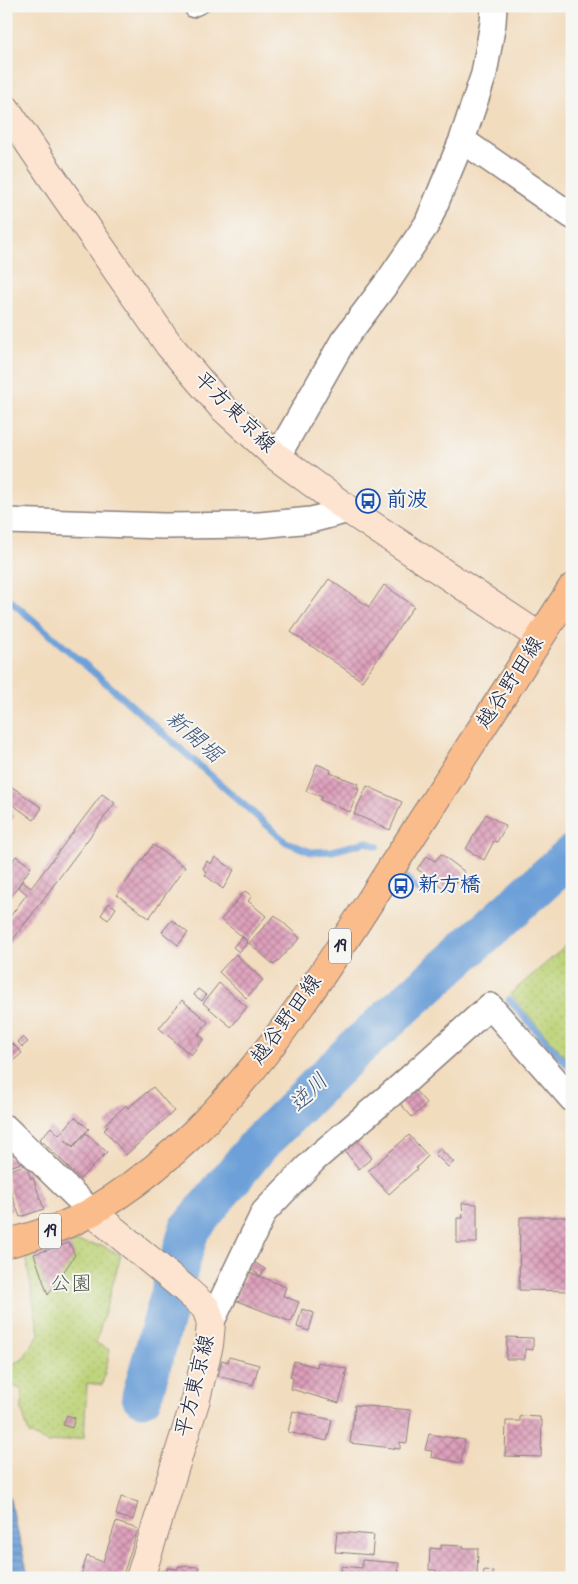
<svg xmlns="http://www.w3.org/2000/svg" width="578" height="1584" font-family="'Indie Flower','Klee One',sans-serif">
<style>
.park{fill:url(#park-dots);stroke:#6f7a58}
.water{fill:url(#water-rules);stroke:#48618a}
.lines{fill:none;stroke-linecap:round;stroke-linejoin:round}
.stream{stroke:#6da0d8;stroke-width:7}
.river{stroke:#6da0d8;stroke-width:41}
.building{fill:url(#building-cross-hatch)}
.service-casing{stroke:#8a7f7c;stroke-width:15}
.minor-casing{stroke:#8a7f7c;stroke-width:28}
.secondary-casing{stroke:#8a7f7c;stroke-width:30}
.primary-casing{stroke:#8a7f7c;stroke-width:30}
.service{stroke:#fff;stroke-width:12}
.minor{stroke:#fff;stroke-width:25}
.secondary{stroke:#fde4d1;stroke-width:28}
.primary{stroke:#fabc8b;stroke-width:28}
.labels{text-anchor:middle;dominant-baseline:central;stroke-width:4;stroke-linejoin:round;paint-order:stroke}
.shield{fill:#f6f6f2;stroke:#626272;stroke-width:1}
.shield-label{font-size:20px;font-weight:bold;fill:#22223b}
.street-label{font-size:21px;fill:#22223b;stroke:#f6f6f2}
.transit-label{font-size:21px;font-weight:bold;fill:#164399;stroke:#f6f6f2;text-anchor:start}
.park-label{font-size:21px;fill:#50574d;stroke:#f6f6f2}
.water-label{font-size:22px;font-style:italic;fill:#40547a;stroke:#f6f6f2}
</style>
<defs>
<pattern id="park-dots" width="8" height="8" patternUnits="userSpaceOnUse" patternTransform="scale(1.25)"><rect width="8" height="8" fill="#bcd276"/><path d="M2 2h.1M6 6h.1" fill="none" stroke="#a1b467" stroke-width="1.8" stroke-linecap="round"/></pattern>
<pattern id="water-rules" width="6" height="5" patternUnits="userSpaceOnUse" patternTransform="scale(1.25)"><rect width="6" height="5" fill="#6da0d8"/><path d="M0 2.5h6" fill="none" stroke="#5982b0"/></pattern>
<pattern id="building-cross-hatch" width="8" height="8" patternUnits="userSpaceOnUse" patternTransform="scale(1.25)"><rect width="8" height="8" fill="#dd9fba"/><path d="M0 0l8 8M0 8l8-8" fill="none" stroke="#b38198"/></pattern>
</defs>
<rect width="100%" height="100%" fill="#f6f6f2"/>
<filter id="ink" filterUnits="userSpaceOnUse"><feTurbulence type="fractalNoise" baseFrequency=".02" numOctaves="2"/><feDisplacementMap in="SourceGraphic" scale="10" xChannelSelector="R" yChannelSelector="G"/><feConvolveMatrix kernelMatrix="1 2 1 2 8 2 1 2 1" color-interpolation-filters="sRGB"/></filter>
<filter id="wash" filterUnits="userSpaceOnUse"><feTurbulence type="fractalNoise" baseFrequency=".0096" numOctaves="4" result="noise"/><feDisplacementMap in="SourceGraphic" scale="20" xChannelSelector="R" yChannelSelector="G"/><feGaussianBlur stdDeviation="1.12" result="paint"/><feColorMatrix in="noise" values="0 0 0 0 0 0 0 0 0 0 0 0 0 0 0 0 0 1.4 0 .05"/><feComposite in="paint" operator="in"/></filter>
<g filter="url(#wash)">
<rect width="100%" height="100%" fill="#f2dcbe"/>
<path class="park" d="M572,941V1065L510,994Z
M78,1242L103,1246L121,1255L96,1343L110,1350L102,1385L87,1383L84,1438L48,1443L29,1434L22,1411V1390L6,1382V1366L22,1360L39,1334L26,1258L39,1252Z"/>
<path class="water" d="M6,1484L29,1578H6Z"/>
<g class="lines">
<path class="stream" d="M6,597L97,675L286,842L311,852L332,851L366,842L377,846
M407,878L417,890
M509,1000L572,1070"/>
<path class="river" d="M142,1396L189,1230L260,1143L355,1049L572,855"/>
</g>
<g id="blocks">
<path class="building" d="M329,579L369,607L384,585L414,606L362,681L291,632Z
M317,764L331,770L330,773L359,784L357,789H359L350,812L320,800L322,797L306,791Z
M8,784L42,808L34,820L6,800V787Z
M367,786L402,802L390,830L354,814Z
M102,794L115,803L6,949V922L27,894L18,887L22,881L31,888Z
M6,806L13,811L11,814L14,816L8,825L6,823Z
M486,814L506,826L497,842L494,841L484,860L466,849Z
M153,845L185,867L149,918L117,895Z
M441,854L465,872L457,883L455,881L448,891L417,869L427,856L435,861Z
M16,856L31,867L10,898L6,895V870Z
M215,857L234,870L223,889L205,875L207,872L203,869L207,861L211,864Z
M245,891L252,896L248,901L266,916L247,940L221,920Z
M109,903L116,908L108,920L101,915Z
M275,915L300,938L274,965L249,943Z
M172,920L188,933L178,945L162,932Z
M242,937L248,943L239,952L233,947Z
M236,954L263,980L246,998L219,972Z
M219,983L247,1007L231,1027L203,1003Z
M198,989L206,995L202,1001L194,995Z
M182,1000L208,1022L198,1034L204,1039L191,1055L159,1028Z
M23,1037L28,1042L22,1047L18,1042Z
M12,1043L22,1053L12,1062L6,1057V1049Z
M153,1087L174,1111L126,1155L104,1130L108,1127L105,1124L126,1105L128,1108Z
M413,1088L427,1104L412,1117L399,1102Z
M75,1117L89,1129L73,1146L65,1140L73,1148L86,1133L107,1152L80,1179L40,1139L51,1127L59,1135Z
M409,1135L428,1156L416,1168L417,1169L389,1194L368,1171Z
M357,1140L372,1158L359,1169L344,1150Z
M440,1149L454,1162L448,1167L435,1154Z
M16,1154L25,1161L6,1169V1158Z
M26,1165L31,1179L33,1178L44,1209L20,1217L9,1187L6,1171Z
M6,1188L12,1210L6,1211Z
M462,1203L477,1204V1243H457V1218H463Z
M520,1217H572V1291L519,1290Z
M69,1243L75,1255L48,1295L34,1254Z
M251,1260L265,1269L261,1276L246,1266Z
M247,1271L286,1287L283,1296L299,1302L291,1322L235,1300Z
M302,1309L314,1313L309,1331L297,1327Z
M507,1337L533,1338V1350L525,1349V1359H506Z
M229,1357L259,1365L253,1385L218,1376L222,1360L228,1362Z
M294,1361L317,1367L318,1362L347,1369L345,1375H347L339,1403L291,1389L293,1378L290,1377Z
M355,1405L411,1410L407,1443L400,1442V1449L350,1443Z
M293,1411L332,1420L327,1441L288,1432Z
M67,1415L75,1418L72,1428L63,1425Z
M520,1416L540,1417V1421H542L541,1457L505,1456L506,1421H520Z
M429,1434L465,1440L461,1463L431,1457L432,1451L425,1450Z
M121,1497L138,1502L133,1520L116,1515Z
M116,1522L138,1529L122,1578H80L87,1556L103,1562Z
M337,1532L374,1535L372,1555L335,1552Z
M441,1545L464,1546L463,1548H478L477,1577L436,1576V1570H429L430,1548L441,1549Z
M362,1560L399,1563L398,1578H342L341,1566L362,1568Z
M178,1566L199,1567V1578H163L164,1573H167V1568L178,1569Z
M484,1570L493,1571V1578H483Z
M321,1573L338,1574L337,1578H321Z"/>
</g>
</g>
<g filter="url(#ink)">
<use href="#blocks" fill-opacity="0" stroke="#8a7f7c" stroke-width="1"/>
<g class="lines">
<g class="service-casing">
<path id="service" d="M192,11L203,6"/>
</g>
<g class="minor-casing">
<path id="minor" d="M462,140L572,216
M277,457L343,341L389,280L427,224L462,140L484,74L493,23L494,6
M6,521L164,526L260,525L311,520L349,510
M6,1128L92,1212
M211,1323L264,1212L315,1159L403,1084L490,1006L572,1099"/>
</g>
<g class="secondary-casing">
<path id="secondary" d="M6,109L58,186L169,345L222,407L277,457L349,510L540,637
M92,1212L185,1289L206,1308L211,1323L209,1345L196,1399L140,1578"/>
</g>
<g class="primary-casing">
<path id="primary" d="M6,1244C36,1235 66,1227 93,1211C232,1129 316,984 401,853C458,765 515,676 572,588"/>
</g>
<use href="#service" class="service"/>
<use href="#minor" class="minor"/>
<use href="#secondary" class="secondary"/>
<use href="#primary" class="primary"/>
</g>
</g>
<defs>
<g id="bus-ring" transform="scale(1.25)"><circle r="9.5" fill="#f6f6f2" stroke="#1a4fb4" stroke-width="1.5"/><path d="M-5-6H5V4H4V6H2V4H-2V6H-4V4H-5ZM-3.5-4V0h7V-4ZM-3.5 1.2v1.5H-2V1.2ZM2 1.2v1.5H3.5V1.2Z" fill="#1a4fb4"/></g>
</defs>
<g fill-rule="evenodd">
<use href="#bus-ring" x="368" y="501"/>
<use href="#bus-ring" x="401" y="886"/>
</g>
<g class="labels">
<g class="shield">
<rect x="329" y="928.5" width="22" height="35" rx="4"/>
<rect x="39" y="1213.5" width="22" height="35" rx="4"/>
</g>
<g class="shield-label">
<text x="340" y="946">19</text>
<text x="50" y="1231">19</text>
</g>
<g class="street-label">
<text transform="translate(234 413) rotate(45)">平方東京線</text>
<text transform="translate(511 683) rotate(-57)">越谷野田線</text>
<text transform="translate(287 1020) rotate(-54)">越谷野田線</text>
<text transform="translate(196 1386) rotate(-76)">平方東京線</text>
</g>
<g class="transit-label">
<text x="386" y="501">前波</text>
<text x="418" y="886">新方橋</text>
</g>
<g class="park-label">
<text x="71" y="1285">公園</text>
</g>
<g class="water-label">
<text transform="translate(193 738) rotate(41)">新開堀</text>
<text transform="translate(310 1094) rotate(-45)">逆川</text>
</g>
</g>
<rect width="578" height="1584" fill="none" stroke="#f6f6f2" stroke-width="25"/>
</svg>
